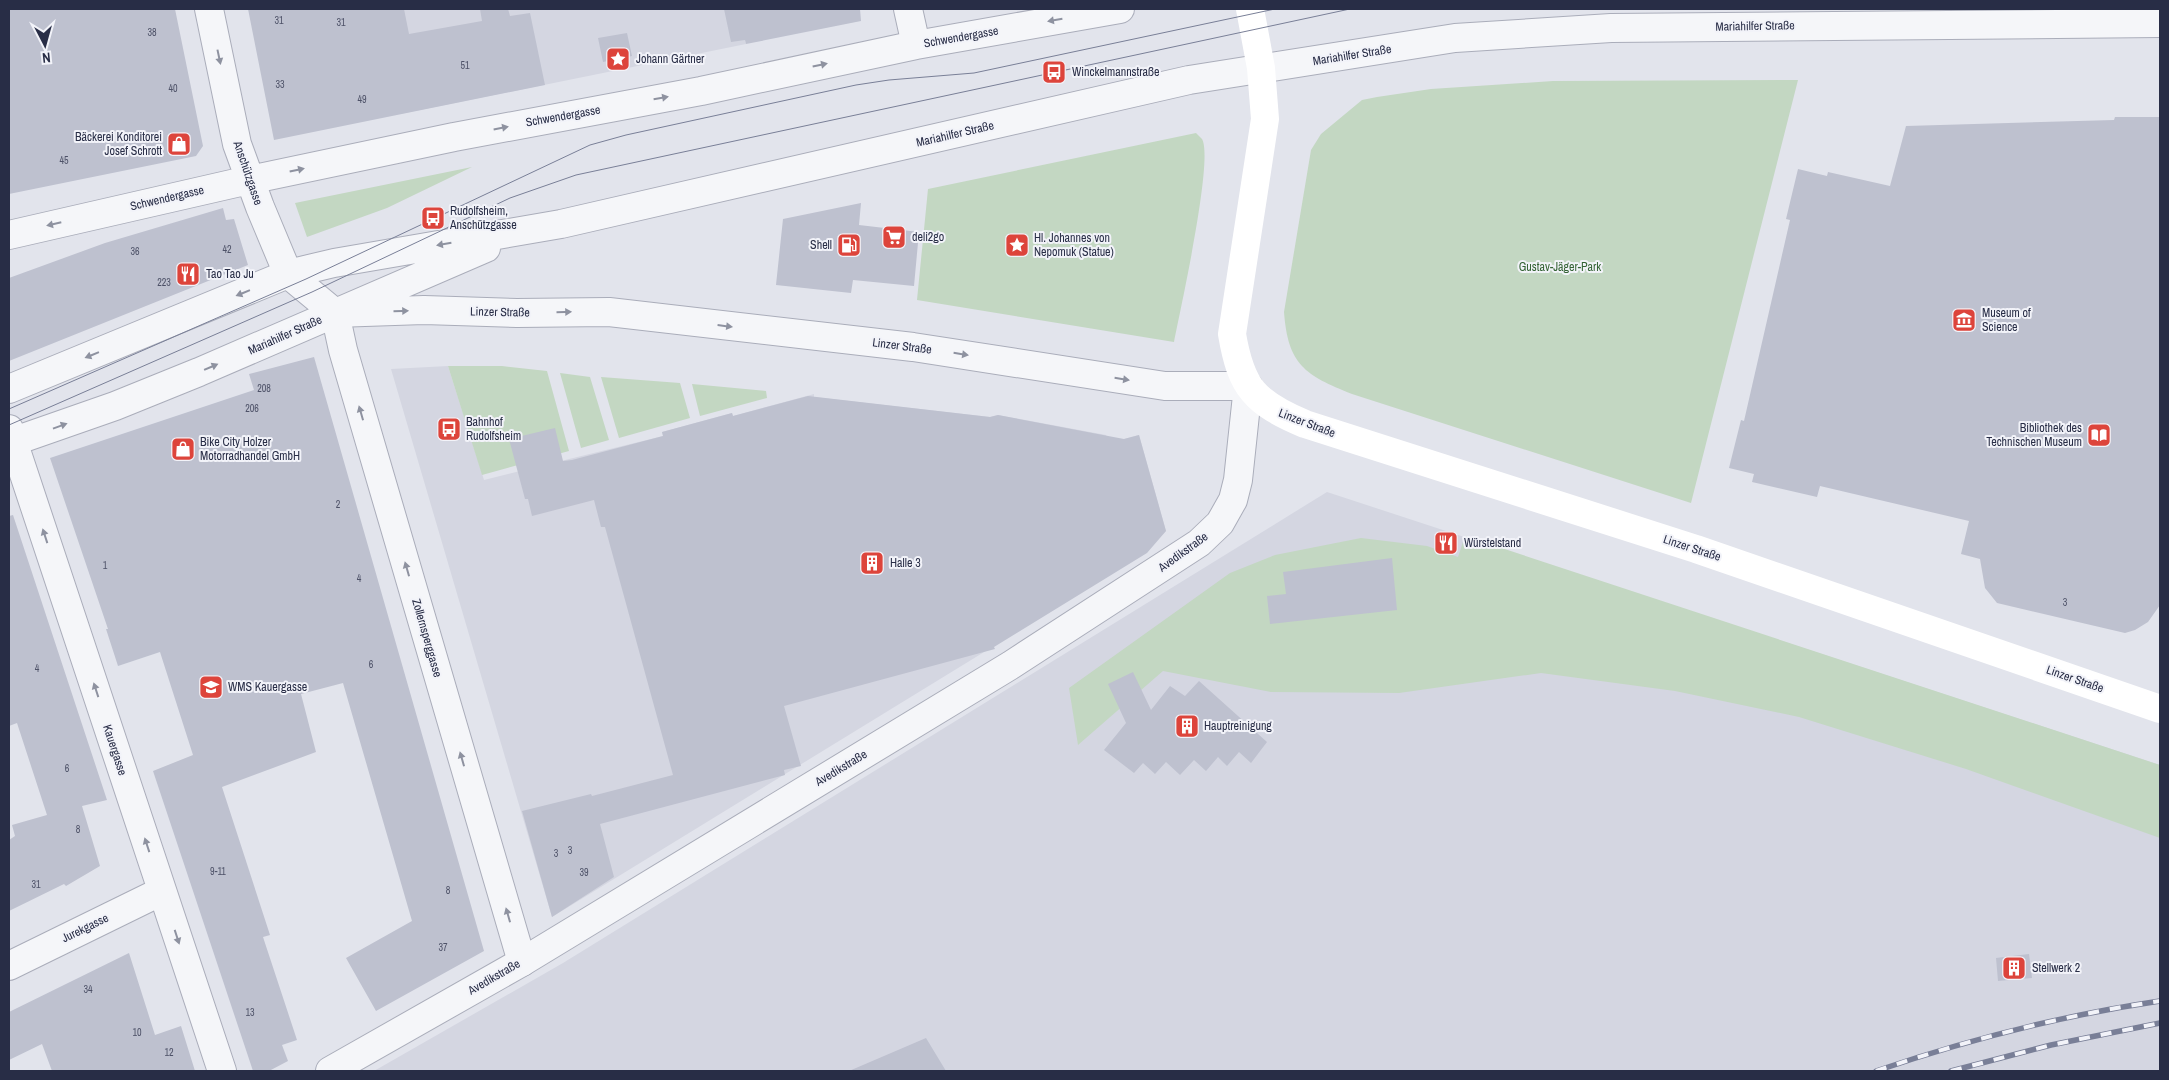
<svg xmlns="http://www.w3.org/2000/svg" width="2169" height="1080" font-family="'Archivo Narrow',sans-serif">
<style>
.built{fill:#d4d6e1}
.green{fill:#c3d7c2}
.building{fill:#bec1cf}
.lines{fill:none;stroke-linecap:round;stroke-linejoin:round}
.minor-casing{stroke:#aaadba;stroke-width:30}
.tertiary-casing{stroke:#aaadba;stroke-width:30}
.minor{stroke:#f5f6f9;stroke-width:28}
.tertiary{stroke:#f5f6f9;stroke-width:28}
.secondary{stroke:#fff;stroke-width:28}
.tram{stroke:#797f97;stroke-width:1}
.rail-casing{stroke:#797f97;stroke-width:5.5}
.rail{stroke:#f2f3f9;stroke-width:4;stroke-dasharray:11;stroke-linecap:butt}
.oneway{fill:#8e92a0}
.labels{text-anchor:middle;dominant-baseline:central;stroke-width:4;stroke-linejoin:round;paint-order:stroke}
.number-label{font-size:10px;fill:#4e5268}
.street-label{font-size:12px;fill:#282d46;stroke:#f2f3f9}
.poi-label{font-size:12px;fill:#282d46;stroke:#f2f3f9;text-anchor:start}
.park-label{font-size:12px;fill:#346334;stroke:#f2f3f9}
</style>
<rect width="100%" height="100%" fill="#e2e4ec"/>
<path class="built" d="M377,9H739L746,44L400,114Z
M448,366L484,480L663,436L662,432L732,413L733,416L814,394V397L990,417L998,415L1106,435L1109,443L1139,435L1166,531L1139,557L552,917L391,369Z
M1327,492L2160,765V1071H374L563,963Z"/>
<path class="green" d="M1798,80L1691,503L1352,394C1305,375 1288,365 1284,312L1311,150L1321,134L1362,100L1377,97L1431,89L1553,81Z
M1196,133C1198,135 1200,137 1202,139C1214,159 1180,311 1174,342L917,300L928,189Z
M472,167L387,208L307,237L295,203Z
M448,366H502L547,371L569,451L482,475Z
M560,373L590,377L609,440L581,448Z
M601,377L680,383L690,418L619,438Z
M692,384L766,391L767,398L700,416Z
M1465,536L2160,765V838L1966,769L1799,717L1675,691L1541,673L1399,693L1271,692L1163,671L1078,745L1069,688L1230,573L1275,555L1361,538L1427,546L1458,557Z"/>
<path class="building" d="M9,9H175L203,146L196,156L9,194Z
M248,9H404L409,34L482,21L480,9H508L510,16L530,13L545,85L274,140Z
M724,9H860L861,21L746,44L745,40L731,42Z
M627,33L632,56L603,62L598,38Z
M2115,117H2160V605L2148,622L2135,630L2125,633L1997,603L1985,588L1980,559L1961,554L1969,521L1820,486L1817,497L1752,482L1754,474L1729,468L1741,420L1744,421L1790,220L1786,219L1798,169L1827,176L1828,172L1890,186L1906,126L2114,120Z
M861,203L859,225L919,232L914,286L853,280L851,293L776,285L783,219Z
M223,208L226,220L234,219L248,265L9,361V278L105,243Z
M314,357L484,951L376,1011L346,958L412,921L343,683L301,694L316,752L222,787L270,935L263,937L297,1040L282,1045L288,1061L269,1071H253L153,771L193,755L160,652L118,666L106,629H108L50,458L254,390L249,374Z
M808,396L990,417L998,415L1124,439L1139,435L1166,531L1147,553L994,647L995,649L784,706L801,766L784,770L785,775L600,824L614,877L552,917L522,811L591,794L592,796L673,775L605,527H601L594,500L532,516L528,499H525L509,439L555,428L563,461L572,460L663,436L662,432L732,413L733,416Z
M13,515L107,800L82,806L100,866L66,886L64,884L9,911V840L15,836L12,825L47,815L17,723L9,726V516Z
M1392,558L1397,610L1270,624L1267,596L1286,594L1283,572Z
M1133,672L1151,710L1170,686L1185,696L1199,681L1267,742L1251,763L1239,752L1227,766L1218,757L1206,771L1194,760L1180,775L1166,762L1155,774L1143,763L1134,773L1104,750L1126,723L1108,684Z
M129,953L155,1035L181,1026L195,1071H52L42,1044L9,1060V1012Z
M2029,954L2032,978L1998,981L1996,958Z
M926,1038L946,1071H849Z"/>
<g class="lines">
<g class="minor-casing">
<path id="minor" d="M209,9L237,144L260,207L288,274L335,313L343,350L522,962
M908,9L916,45
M9,235L249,180L454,137L701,91L916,45L1120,9
M9,429L222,1071
M9,966L162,891"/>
</g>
<g class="tertiary-casing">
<path id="tertiary" d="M9,389L288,274L334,263L561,224L1189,80L1455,38L1611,28L2160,23
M9,443L115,406L199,372L486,248
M330,1071L522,962L1011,665L1199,543L1220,523L1233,500L1238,480L1248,386H1165L913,347L609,312L517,313L424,310L335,313"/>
</g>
<use href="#minor" class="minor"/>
<use href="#tertiary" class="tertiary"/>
<path class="secondary" d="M1250,9L1261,68L1265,119L1232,334C1241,388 1255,403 1305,424L1696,549L2160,709"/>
<path class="tram" d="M9,409L306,279L590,145L626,135L856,85L889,80L974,73L1275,9
M9,425L312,292L510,198L576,175L1350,9"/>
<g class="rail-casing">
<path id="rail" d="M1876,1071C1967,1040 2064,1015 2160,1001
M1951,1071L2051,1045L2160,1023"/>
</g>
<use href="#rail" class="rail"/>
</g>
<defs><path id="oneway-solid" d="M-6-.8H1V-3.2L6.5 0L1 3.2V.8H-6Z" transform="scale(1.25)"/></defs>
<g class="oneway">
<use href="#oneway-solid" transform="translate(1055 20) rotate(170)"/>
<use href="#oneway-solid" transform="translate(219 57) rotate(78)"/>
<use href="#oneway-solid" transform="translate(820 65) rotate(-12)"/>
<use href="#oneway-solid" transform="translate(661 98) rotate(-10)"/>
<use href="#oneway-solid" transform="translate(501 128) rotate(-11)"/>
<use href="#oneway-solid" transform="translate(297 170) rotate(-12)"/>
<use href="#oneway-solid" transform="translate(54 224) rotate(167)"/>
<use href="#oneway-solid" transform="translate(444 244) rotate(170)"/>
<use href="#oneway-solid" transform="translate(243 293) rotate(158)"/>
<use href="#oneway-solid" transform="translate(401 311) rotate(-2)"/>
<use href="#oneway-solid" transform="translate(564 312) rotate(-2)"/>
<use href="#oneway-solid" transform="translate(725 326) rotate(7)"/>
<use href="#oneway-solid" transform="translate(961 354) rotate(9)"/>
<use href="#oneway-solid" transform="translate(92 355) rotate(158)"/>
<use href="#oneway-solid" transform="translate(211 367) rotate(-23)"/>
<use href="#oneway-solid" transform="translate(1122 379) rotate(9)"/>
<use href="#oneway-solid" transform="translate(361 413) rotate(-106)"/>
<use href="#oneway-solid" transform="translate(60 426) rotate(-20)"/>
<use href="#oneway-solid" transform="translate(45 536) rotate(-108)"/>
<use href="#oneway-solid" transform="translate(407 569) rotate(-106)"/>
<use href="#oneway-solid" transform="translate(96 690) rotate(-108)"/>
<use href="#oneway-solid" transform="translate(462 759) rotate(-106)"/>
<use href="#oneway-solid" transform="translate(147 845) rotate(-108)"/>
<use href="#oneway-solid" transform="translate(508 915) rotate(-106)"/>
<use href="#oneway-solid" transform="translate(177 937) rotate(72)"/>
</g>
<defs>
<g id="sight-square" transform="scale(1.25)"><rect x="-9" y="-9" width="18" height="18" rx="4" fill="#dd443b" stroke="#f2f3f9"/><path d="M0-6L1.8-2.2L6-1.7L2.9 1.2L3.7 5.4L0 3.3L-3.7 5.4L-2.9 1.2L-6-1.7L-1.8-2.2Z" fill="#fff"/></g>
<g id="bus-square" transform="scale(1.25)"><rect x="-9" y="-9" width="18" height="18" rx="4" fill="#dd443b" stroke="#f2f3f9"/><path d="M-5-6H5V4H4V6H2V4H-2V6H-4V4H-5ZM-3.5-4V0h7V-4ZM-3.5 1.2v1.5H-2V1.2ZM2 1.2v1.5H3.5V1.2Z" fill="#fff"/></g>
<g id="shop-square" transform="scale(1.25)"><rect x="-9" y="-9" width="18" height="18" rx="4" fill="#dd443b" stroke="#f2f3f9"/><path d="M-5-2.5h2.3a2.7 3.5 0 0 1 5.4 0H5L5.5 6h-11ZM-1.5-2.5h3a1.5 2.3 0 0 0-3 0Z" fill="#fff"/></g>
<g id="supermarket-square" transform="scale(1.25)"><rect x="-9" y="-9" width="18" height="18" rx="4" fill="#dd443b" stroke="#f2f3f9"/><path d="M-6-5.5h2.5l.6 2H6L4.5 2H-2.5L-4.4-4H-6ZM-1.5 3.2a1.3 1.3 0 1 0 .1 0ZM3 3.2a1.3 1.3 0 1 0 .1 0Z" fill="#fff"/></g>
<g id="fuel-square" transform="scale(1.25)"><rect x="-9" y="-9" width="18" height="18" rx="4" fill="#dd443b" stroke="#f2f3f9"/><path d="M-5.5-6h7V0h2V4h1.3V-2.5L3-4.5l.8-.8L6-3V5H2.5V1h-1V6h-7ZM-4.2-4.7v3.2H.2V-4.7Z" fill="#fff"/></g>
<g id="restaurant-square" transform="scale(1.25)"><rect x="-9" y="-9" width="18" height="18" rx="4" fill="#dd443b" stroke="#f2f3f9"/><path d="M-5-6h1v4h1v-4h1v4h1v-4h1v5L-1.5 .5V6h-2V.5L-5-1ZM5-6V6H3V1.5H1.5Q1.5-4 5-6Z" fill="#fff"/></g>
<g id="museum-square" transform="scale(1.25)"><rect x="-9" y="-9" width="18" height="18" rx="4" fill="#dd443b" stroke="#f2f3f9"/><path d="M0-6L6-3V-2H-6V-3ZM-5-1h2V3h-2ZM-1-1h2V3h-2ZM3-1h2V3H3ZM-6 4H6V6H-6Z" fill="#fff"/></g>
<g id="library-square" transform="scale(1.25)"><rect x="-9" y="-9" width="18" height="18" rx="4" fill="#dd443b" stroke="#f2f3f9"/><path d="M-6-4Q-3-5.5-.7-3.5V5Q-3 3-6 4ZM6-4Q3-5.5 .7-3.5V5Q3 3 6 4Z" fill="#fff"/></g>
<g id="building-square" transform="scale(1.25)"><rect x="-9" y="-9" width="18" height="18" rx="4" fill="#dd443b" stroke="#f2f3f9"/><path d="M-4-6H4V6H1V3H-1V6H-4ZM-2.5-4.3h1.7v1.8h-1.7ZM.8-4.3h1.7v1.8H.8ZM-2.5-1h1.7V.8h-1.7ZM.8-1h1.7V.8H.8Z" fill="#fff"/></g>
<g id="school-square" transform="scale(1.25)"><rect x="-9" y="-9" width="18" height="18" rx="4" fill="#dd443b" stroke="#f2f3f9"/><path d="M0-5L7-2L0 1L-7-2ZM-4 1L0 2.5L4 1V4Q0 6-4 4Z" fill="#fff"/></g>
</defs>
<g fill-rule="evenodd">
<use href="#sight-square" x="618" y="59"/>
<use href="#bus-square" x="1054" y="72"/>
<use href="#shop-square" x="179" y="144"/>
<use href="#bus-square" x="433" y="218"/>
<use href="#supermarket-square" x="894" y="237"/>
<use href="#fuel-square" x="849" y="245"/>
<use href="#sight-square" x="1017" y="245"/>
<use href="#restaurant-square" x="188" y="274"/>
<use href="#museum-square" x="1964" y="320"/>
<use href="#bus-square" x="449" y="429"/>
<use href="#library-square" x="2099" y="435"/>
<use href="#shop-square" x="183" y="449"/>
<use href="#restaurant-square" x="1446" y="543"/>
<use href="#building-square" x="872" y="563"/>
<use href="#school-square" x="211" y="687"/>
<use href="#building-square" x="1187" y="726"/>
<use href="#building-square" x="2014" y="968"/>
</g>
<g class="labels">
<g class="number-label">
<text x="279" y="20">31</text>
<text x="341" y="22">31</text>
<text x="152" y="32">38</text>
<text x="465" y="65">51</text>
<text x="280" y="84">33</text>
<text x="173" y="88">40</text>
<text x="362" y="99">49</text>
<text x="64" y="160">45</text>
<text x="227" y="249">42</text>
<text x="135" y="251">36</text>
<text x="164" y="282">223</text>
<text x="264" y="388">208</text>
<text x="252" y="408">206</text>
<text x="338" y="504">2</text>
<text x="105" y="565">1</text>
<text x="359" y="578">4</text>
<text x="2065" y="602">3</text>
<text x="371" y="664">6</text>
<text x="37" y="668">4</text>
<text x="67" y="768">6</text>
<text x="78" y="829">8</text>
<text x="570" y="850">3</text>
<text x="556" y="853">3</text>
<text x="218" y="871">9-11</text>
<text x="584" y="872">39</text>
<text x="36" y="884">31</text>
<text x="448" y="890">8</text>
<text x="443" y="947">37</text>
<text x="88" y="989">34</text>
<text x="250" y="1012">13</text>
<text x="137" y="1032">10</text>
<text x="169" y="1052">12</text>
</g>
<g class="street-label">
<text transform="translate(1755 26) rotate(-1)">Mariahilfer Straße</text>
<text transform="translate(961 37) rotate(-10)">Schwendergasse</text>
<text transform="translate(1352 55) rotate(-9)">Mariahilfer Straße</text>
<text transform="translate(563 116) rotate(-10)">Schwendergasse</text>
<text transform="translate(955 134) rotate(-13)">Mariahilfer Straße</text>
<text transform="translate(248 173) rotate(71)">Anschützgasse</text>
<text transform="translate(167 198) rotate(-13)">Schwendergasse</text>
<text transform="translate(500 312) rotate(1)">Linzer Straße</text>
<text transform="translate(285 335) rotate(-24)">Mariahilfer Straße</text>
<text transform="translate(902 346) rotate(7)">Linzer Straße</text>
<text transform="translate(1307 423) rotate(21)">Linzer Straße</text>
<text transform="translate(1692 548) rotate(18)">Linzer Straße</text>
<text transform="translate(1183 552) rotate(-36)">Avedikstraße</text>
<text transform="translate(427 638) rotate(74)">Zollernsperggasse</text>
<text transform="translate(2075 679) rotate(19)">Linzer Straße</text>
<text transform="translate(115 750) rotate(72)">Kauergasse</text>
<text transform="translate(841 768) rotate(-31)">Avedikstraße</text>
<text transform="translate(85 928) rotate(-26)">Jurekgasse</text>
<text transform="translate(494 977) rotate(-30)">Avedikstraße</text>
</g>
<g class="poi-label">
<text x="636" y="59">Johann Gärtner</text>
<text x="1072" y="72">Winckelmannstraße</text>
<text x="162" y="137" text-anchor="end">Bäckerei Konditorei<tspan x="162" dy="14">Josef Schrott</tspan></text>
<text x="450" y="211">Rudolfsheim,<tspan x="450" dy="14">Anschützgasse</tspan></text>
<text x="912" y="237">deli2go</text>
<text x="1034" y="238">Hl. Johannes von<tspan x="1034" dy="14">Nepomuk (Statue)</tspan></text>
<text x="832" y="245" text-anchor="end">Shell</text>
<text x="206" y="274">Tao Tao Ju</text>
<text x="1982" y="313">Museum of<tspan x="1982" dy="14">Science</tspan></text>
<text x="466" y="422">Bahnhof<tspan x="466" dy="14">Rudolfsheim</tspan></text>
<text x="2082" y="428" text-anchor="end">Bibliothek des<tspan x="2082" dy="14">Technischen Museum</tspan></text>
<text x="200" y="442">Bike City Holzer<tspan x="200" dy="14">Motorradhandel GmbH</tspan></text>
<text x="1464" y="543">Würstelstand</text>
<text x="890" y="563">Halle 3</text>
<text x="228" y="687">WMS Kauergasse</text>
<text x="1204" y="726">Hauptreinigung</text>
<text x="2032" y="968">Stellwerk 2</text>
</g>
<g class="park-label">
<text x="1560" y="267">Gustav-Jäger-Park</text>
</g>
</g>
<rect width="2169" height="1080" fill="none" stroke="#282d46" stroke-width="20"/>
<g transform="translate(45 45) rotate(174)" stroke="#f2f3f9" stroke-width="4" paint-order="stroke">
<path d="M0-4L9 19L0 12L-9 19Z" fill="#282d46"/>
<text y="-8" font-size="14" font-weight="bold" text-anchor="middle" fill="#282d46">N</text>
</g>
</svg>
